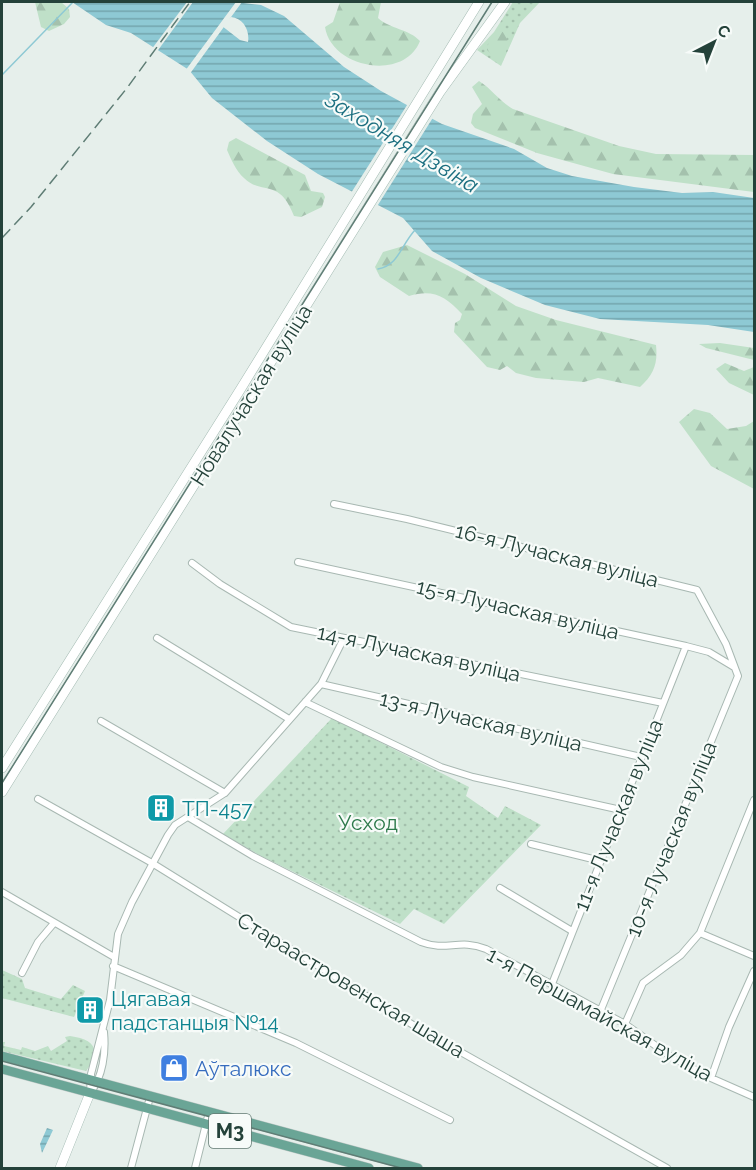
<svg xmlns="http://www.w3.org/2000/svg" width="756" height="1170" font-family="Raleway,sans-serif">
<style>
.grass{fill:url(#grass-dots)}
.forest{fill:url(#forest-firs)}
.water{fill:url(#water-rules);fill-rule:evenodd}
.pier{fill:#e6efeb}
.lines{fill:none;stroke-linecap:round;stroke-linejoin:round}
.stream{stroke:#8ec9d4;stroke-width:1.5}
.minor-casing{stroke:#a8b8b2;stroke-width:8}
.secondary-casing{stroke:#a4bbb3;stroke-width:10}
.primary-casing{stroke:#c2cac8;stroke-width:10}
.minor{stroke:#fff;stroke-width:6}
.secondary{stroke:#fff;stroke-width:9}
.primary{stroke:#6aa596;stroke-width:9}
.tram{stroke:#5f7d75;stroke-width:1.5}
.rail{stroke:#5f7d75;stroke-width:1.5;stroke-dasharray:12 6;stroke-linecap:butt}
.labels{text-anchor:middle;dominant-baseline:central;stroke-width:4.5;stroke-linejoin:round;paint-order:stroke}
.shield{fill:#f7fbf9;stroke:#637a73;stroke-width:1.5}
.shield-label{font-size:20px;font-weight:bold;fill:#24423a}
.street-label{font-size:21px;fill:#24423a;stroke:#f7fbf9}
.culture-label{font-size:21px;fill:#0d838f;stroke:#f7fbf9;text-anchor:start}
.park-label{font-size:21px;fill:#2d7a4b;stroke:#f7fbf9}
.shop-label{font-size:21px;fill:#366cbe;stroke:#f7fbf9;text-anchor:start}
.water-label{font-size:22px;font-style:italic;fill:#1c6f80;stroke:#f7fbf9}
</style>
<defs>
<pattern id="grass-dots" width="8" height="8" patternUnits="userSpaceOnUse" patternTransform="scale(1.5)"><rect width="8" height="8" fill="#bfe0c8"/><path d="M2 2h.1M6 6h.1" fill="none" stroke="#a4c1ad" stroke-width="1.8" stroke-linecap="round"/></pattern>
<pattern id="forest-firs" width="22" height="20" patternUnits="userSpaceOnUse" patternTransform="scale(1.5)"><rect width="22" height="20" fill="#bfe0c8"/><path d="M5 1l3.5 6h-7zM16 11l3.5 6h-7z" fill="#a4c1ad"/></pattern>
<pattern id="water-rules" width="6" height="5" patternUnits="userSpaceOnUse" patternTransform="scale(1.5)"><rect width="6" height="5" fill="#8ec9d4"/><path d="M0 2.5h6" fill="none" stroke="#74a5ad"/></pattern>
</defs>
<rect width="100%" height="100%" fill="#e6efeb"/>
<path class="grass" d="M513,2H540L520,23L501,66L477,50L494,32Z
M332,718L469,787L466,796L498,818L505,806L541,825L444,924L414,909L400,924L261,856L223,834Z
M2,970L22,979L25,988L61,999L73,985L85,991L75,1015L74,1017L2,998Z
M70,1036C93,1039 103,1049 86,1071L2,1051V1042H5L4,1046L21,1050L22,1047L35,1051L48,1046L51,1051L67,1041L65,1037Z"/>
<path class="forest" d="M35,2H61L69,9L70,17L64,24L49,31L41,27Z
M340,2H381L378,18C390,29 409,29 420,41C404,82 331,68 325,27L333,22Z
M498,31L505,32L508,45L503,61L498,60L487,50V46Z
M479,81C492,89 499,101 513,109L619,146L656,154L754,155V192L613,174L537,153L475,128L471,123L473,114L482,104L472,87Z
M236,138L305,175L311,191L323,193L325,197L322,207L301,217L294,216C279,177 262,196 244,178C236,171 231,159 227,150L229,142Z
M407,245L465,274L516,306L556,320L656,345C658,363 654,375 640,387L598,378L584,382L536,378L516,373L507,366L500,370L487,367L454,332L455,323L460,320L462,314C445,296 433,289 409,296L380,277L375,267L383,252Z
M720,343L754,348V360L706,348L699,344Z
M725,363L744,371L754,367V395L729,383L716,369Z
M694,409L710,413L727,429L746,426L754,421V489L711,466L679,422Z"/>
<path class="water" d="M72,2H235L261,5L284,16L344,67L381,91L442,124L514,149L547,168L572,176L634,187L682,193L713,192L754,198V332L708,325L600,319L545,305L481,278L432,251L403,218L318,174L267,141L212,98L189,70L131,33L106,25ZM231,17C243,18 250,30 248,42L240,40L222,26Z
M47,1128L53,1130L42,1153L40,1144Z"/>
<path class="pier" d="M187,2H193L156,53L151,50Z
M236,2H242L189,75L185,71Z
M409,102L434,116L376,208L351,193Z"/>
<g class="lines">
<path class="stream" d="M2,75L73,2
M378,269C399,265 401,245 415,230"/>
<g class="minor-casing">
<path id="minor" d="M334,504L407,519L697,590L726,644L738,676L600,1012
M298,562L686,646L709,652L734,667
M192,563L220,584L291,627L663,703
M157,638L289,719
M321,684L641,757
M305,702L441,767L473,777L621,810
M101,721L225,793
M38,799L152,863L418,1028L667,1168
M188,817L253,856L421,942C447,952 459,938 486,949L625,1024L673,1058L711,1078L754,1097
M531,844L601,861
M500,888L572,931
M2,892L114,957
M700,933L754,956
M113,966L296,1043L450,1120
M22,973L38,942L54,923
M552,984L686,646
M625,1024L643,983L681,955L700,933L754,800
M711,1078L729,1027L754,971
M90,1093L91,1074L110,1000L118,934L132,902L168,835L175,825L225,793L321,684L344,638
M90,1093C103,1077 106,1052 104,1032
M131,1168L150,1097
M195,1168L209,1112"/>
</g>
<g class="secondary-casing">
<path id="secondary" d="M2,768L240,390L479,2
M2,792L440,92L505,2
M60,1168L90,1093"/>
</g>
<g class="primary-casing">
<path id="primary" d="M2,1056L418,1168
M2,1069L369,1168"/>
</g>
<use href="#minor" class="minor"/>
<use href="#secondary" class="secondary"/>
<use href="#primary" class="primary"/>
<path class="tram" d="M2,783L492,2
M2,1061L401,1168"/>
<path class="rail" d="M2,238L31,207L127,88L190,2"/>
</g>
<defs>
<g id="building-square" transform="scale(1.5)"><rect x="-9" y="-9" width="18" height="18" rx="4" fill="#0f9aa8" stroke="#f7fbf9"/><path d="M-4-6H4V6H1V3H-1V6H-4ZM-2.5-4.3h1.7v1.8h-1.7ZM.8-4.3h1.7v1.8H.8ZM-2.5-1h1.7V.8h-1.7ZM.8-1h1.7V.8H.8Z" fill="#fff"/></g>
<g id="shop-square" transform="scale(1.5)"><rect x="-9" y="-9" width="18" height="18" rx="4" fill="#3f7fe0" stroke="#f7fbf9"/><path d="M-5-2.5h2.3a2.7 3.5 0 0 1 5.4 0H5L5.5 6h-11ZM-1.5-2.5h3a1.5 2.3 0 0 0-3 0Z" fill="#fff"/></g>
</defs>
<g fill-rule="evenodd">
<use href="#building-square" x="161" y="808"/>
<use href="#building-square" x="90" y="1010"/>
<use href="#shop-square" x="174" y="1068"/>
</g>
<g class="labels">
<rect class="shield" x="209" y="1114" width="42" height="34" rx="4.5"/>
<g class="shield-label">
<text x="230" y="1131">М3</text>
</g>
<g class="street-label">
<text transform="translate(251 395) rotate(-58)">Новалучаская вуліца</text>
<text transform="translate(557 555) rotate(14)">16-я Лучаская вуліца</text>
<text transform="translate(518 609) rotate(13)">15-я Лучаская вуліца</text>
<text transform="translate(419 653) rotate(12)">14-я Лучаская вуліца</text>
<text transform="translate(481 721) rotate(13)">13-я Лучаская вуліца</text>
<text transform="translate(618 815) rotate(-68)">11-я Лучаская вуліца</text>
<text transform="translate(671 839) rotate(-68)">10-я Лучаская вуліца</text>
<text transform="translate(351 985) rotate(31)">Стараастровенская шаша</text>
<text transform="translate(600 1014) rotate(29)">1-я Першамайская вуліца</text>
</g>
<g class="culture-label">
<text x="182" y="808">ТП-457</text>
<text x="111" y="998">Цягавая<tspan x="111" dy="24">падстанцыя №14</tspan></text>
</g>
<g class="park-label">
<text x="368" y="822">Усход</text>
</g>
<g class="shop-label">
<text x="195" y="1068">Аўталюкс</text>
</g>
<g class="water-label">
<text transform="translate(402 142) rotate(31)">Заходняя Дзвіна</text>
</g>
</g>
<rect width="756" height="1170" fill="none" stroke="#24423a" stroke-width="6"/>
<g transform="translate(714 42) rotate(42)" stroke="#f7fbf9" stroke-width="4.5" paint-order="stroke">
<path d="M0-4.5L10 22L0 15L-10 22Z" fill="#24423a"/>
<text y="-9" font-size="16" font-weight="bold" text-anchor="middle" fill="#24423a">С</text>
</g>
</svg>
